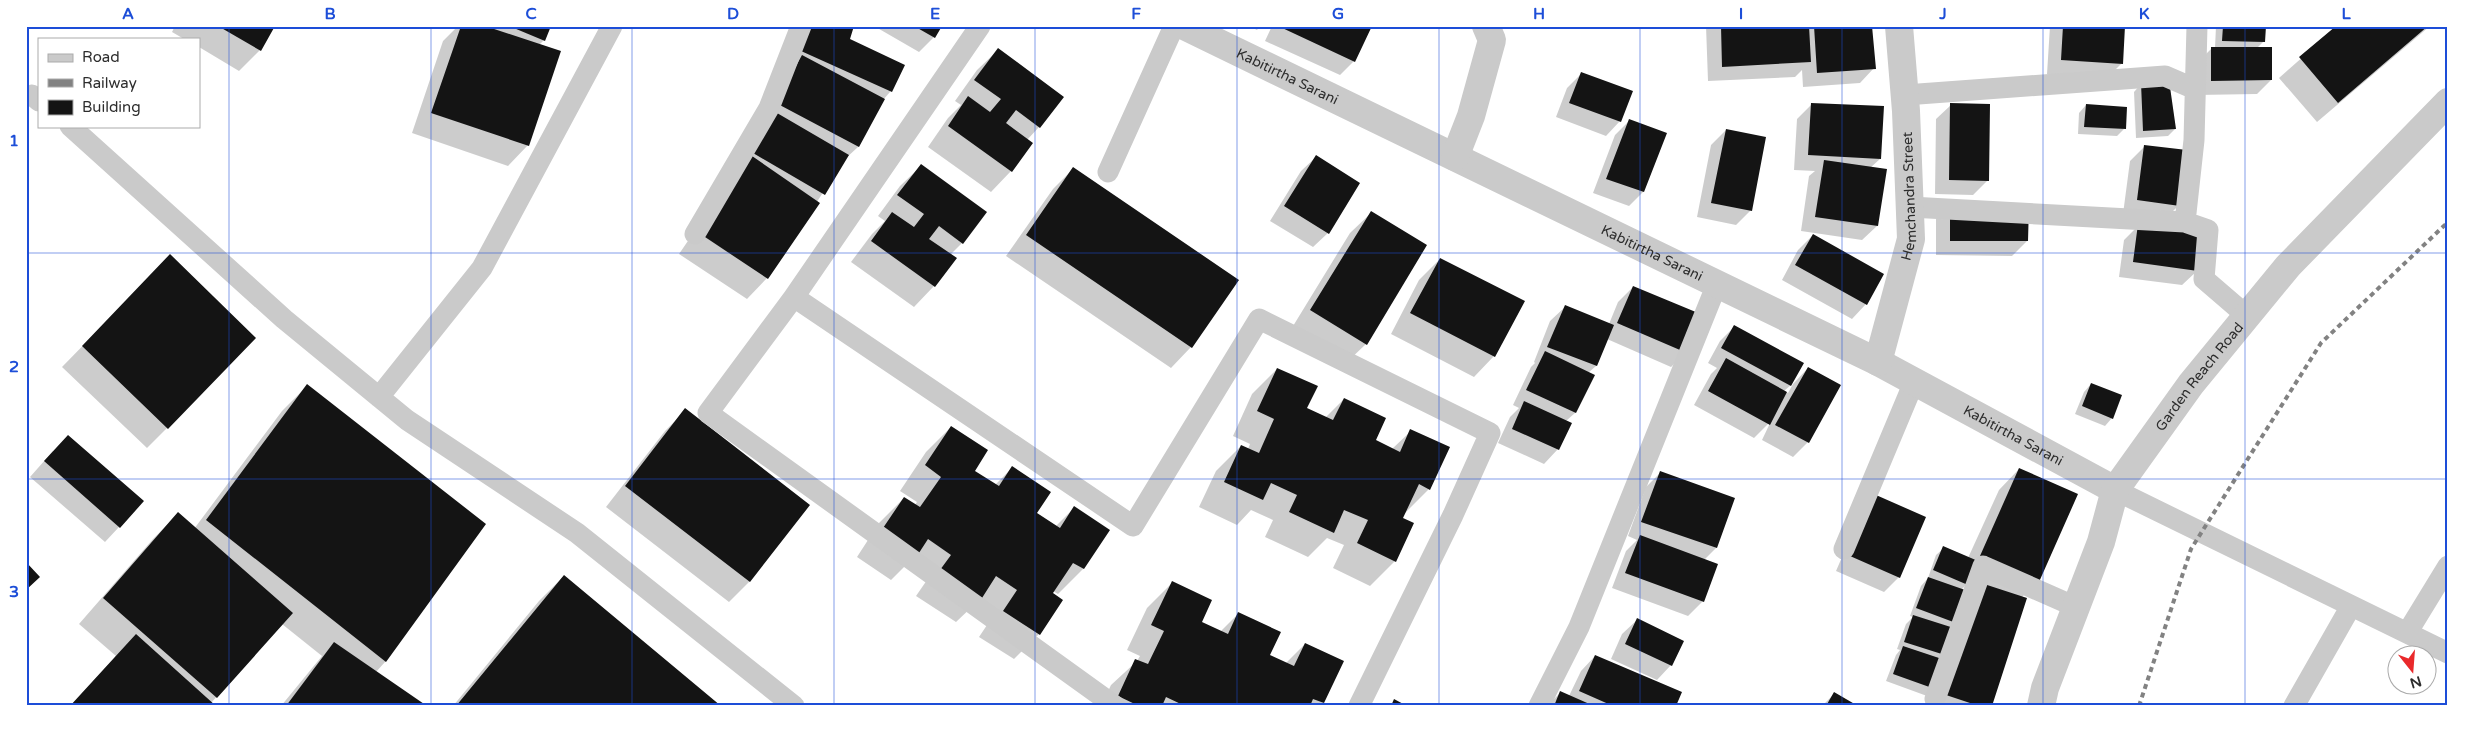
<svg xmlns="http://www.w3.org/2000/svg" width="2474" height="732" font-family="'Varela Round',sans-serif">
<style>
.shadow{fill:#0003;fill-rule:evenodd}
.building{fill:#141414}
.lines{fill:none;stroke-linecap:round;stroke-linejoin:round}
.service{stroke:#cacaca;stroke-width:21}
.minor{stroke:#cacaca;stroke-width:28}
.rail{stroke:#828282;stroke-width:4;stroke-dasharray:5 4;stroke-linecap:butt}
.grid{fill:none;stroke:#1d4ed8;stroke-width:1;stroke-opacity:0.55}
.labels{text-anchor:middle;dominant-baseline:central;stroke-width:5;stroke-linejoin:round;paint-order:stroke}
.street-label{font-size:14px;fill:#2d2d2d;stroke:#fff}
.neatline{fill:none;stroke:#1d4ed8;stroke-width:2}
.grid-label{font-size:16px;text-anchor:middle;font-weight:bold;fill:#1d4ed8}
</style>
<rect width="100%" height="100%" fill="#fff"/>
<path class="shadow" d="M175,26H274L260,50L239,71L199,47V39H184L172,32Z
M458,26H550L544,40L539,45L528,145L508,166L412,133L443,41Z
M801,26L848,40L903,65L890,92L883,100L858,147L845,159L767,278L747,299L679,254L731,178Z
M874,26H940L934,37L919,52Z
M1249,26H1260L1257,30Z
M1272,26H1371L1354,61L1340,75L1265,41Z
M1706,26H1871L1874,68L1860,83L1803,87L1802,70L1795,77L1708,81Z
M2050,26H2124L2122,63L2107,78L2047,74Z
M2216,26H2265L2264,41L2257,48L2271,80L2257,94L2197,95V63L2212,48H2215Z
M2338,26H2430L2317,122L2279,78Z
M998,50L1039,127L1027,140L1011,171L991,192L928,147L948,118L961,105L955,101L977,70Z
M1581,74L1620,121L1606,136L1556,117L1567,88Z
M2141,84L2175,129L2168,136L2136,138L2134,92Z
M1812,104L1880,159L1870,168L1877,226L1862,240L1801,231L1809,176L1815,171L1794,170L1797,119Z
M1951,105L1988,180L1973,195L1935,194L1936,119Z
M2086,105L2124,129L2117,136L2078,134L2079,113Z
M1629,121L1665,134L1643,192L1629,206L1593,193L1615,135Z
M1726,130L1751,210L1736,225L1697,217L1711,145Z
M2145,146L2179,205L2164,220L2123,214L2130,161Z
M1316,157L1328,233L1313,247L1270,221L1301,171Z
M921,166L962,243L950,255L934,286L914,307L851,262L872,234L885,221L878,216L900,186Z
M1073,169L1191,347L1171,368L1006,256L1053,189Z
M1951,205L2027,241L2012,256L1936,255V219Z
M1371,213L1366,344L1345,364L1290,331L1350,233Z
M2139,225L2197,271L2182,285L2119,277L2124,240Z
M1813,235L1866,304L1852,319L1782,280L1798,250Z
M1440,259L1494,356L1474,377L1391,334L1419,280Z
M150,277L167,428L147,448L62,367Z
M1633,287L1686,352L1671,367L1607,339L1596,366L1588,373L1593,375L1575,413L1566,421L1558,449L1544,464L1498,443L1510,417L1519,408L1513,405L1531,367L1535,363L1534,362L1550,321L1565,307L1609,324L1618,302Z
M1734,327L1791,385L1784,391L1788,393L1793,384L1808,368V442L1793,457L1762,440L1771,421L1754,438L1694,405L1711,374L1717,368L1708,363L1720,341Z
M1277,369L1306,409L1325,418L1344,399L1374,441L1392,449L1411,431L1429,489L1403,515L1395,561L1370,586L1333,568L1344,545L1327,538L1308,557L1265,537L1273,520L1251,510L1237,525L1199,507L1216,471L1241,446L1248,449L1250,444L1233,436L1252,394Z
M2091,384L2112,418L2105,426L2075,414L2084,392Z
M307,386L484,524L385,662L376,672L425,706H281L322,656L282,624L211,703L214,706H70L116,656L79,624L153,539L178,514L194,529L282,411Z
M686,410L809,505L749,582L729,602L606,507L665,431Z
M951,427L973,471L995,485L1012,468L1036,513L1056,526L1074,508L1108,531L1083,569L1058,594L1053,591L1051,594L1061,600L1039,634L1014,659L979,637L993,616L975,604L956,622L916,596L927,580L905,566L891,580L857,557L879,523L904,498L915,505L917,502L900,491L926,452Z
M53,451L119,527L105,542L30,477Z
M2019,469L2038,581L2022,597L1991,706H1933L1927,696L1886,681L1896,655L1900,650L1897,649L1906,624L1913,617L1910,616L1921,586L1928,578L1936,555L1944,548L1968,558L1999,490ZM1967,584L1957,630L1961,590Z
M1660,473L1716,548L1704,560L1703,601L1688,616L1612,588L1626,551L1637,540L1628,536L1646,487Z
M1862,511L1899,577L1884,592L1836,571Z
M564,576L719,706H453L539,601Z
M1172,583L1200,623L1220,632L1238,614L1268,655L1286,663L1305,644L1323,703L1320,706H1101L1111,685L1137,661L1140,656L1127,650L1147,608Z
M1637,620L1671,665L1657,680L1611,659L1622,634Z
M1595,656L1675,706H1547L1560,693L1569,696L1581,671Z
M1834,694L1856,706H1822Z"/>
<path class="building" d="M218,26H275L261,51Z
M461,26H485L561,51L529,146L431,113Z
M509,26H551L545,41Z
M810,26H854L850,39L905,65L892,92L801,51Z
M914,26H942L935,38Z
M1278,26H1372L1355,62Z
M1721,26H1809L1811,62L1722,67Z
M1814,26H1872L1876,69L1817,73Z
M2063,26H2125L2123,64L2061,60Z
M2223,26H2266L2265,42L2222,41Z
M2336,26H2428L2338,103L2299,57Z
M2211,47H2272V80L2211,81Z
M998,48L1064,97L1040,128L1016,110L1006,123L1033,143L1012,172L948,126L968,96L990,112L1001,99L974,80Z
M802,55L885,99L859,147L776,103Z
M1581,72L1633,91L1621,122L1569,103Z
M2141,83L2170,87L2176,129L2143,131Z
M1811,103L1884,106L1881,159L1808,155Z
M1950,103L1990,104L1989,181L1949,180Z
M2086,104L2127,107L2126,129L2084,127Z
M777,113L849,155L825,195L753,153Z
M1629,119L1667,133L1644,192L1606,179Z
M1726,129L1766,137L1752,211L1711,203Z
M2144,145L2187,150L2180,206L2137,200Z
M1316,155L1360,183L1329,234L1284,206Z
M752,156L820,203L768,279L699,233Z
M1824,160L1887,169L1878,226L1815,217Z
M921,164L987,212L963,244L939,226L929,239L957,258L935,287L871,241L892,212L914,227L924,214L897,195Z
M1073,167L1239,280L1192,348L1026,235Z
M1950,204L2029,205L2028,241H1950Z
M1371,211L1427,245L1367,345L1310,310Z
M2138,224L2203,233L2198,271L2133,262Z
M1813,234L1884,274L1867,305L1795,265Z
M170,254L256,338L168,429L82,346Z
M1440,258L1525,301L1495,357L1410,313Z
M1633,286L1703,315L1687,353L1617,323Z
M1565,305L1614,325L1597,366L1547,347Z
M1734,325L1804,363L1791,386L1721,348Z
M1545,351L1595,375L1576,413L1526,390Z
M1726,358L1787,392L1770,425L1708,391Z
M1808,367L1841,385L1809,443L1775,425Z
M1277,368L1318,386L1307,408L1333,420L1344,398L1386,418L1376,440L1400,452L1410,429L1450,447L1430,490L1419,484L1403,518L1414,523L1396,562L1357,543L1368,520L1344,510L1334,533L1289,512L1297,495L1271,483L1263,500L1224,482L1241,445L1259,453L1274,419L1257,411Z
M2091,383L2122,395L2113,419L2082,406Z
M307,384L486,524L386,662L206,520Z
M1524,401L1572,423L1559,450L1512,429Z
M685,408L810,505L750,582L625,486Z
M951,426L988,450L975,471L999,486L1012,466L1051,492L1037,513L1060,528L1074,506L1110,530L1084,569L1073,563L1053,593L1063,600L1040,635L1003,611L1017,590L996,576L982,598L940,570L951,555L928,539L917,556L881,531L904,497L920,507L941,477L925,465Z
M68,435L144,501L120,528L44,461Z
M2019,468L2078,494L2039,582L1980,556Z
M1660,471L1735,498L1717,548L1641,522Z
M1876,495L1926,517L1900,578L1850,556Z
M178,512L293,613L217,698L103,598Z
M1640,535L1718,564L1704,602L1625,573Z
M1943,546L1978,561L1968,585L1933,570Z
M26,562L40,577L26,590Z
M564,575L721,706H456Z
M1928,577L1968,591L1956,623L1916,608Z
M1172,581L1212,600L1202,622L1228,634L1238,612L1281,632L1270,655L1294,666L1305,643L1344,661L1324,703L1313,699L1310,706H1185L1166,697L1162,706H1139L1118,696L1135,659L1148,664L1164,631L1151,625Z
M1981,583L2027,598L1992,706H1979L1946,695Z
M1913,615L1957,629L1948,656L1904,642Z
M1637,618L1684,641L1672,666L1625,644Z
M136,634L216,706H70Z
M334,642L427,706H286Z
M1903,646L1945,660L1935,689L1893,674Z
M1595,655L1682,692L1676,706H1613L1579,691Z
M1560,691L1594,706H1554Z
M1834,692L1858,706H1826Z
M1394,699L1407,706H1391Z"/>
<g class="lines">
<path class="service" d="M980,26L794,297L708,413L1115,706
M32,95L39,101
M1905,95L2165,76L2195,89
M70,126L284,319L407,420L577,533L794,706
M1108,172L1174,26
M1910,207L2185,222L2194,140L2197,26
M2185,222L2208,230L2204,279L2247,316
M695,234L769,108L801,26
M794,297L1133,526L1259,319L1490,433L1453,515L1359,706
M379,397L482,268L612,26
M2115,490L2448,653
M1844,549L1914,382
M2407,633L2448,566
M1935,699L1983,566L2076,607
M1539,706L1579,627L1717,284
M2294,706L2351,606"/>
<g class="minor">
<path id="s1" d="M1184,26L1878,362L2115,490"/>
<path d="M1455,157L1471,116L1492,40L1486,26"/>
<path id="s2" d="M1878,362L1911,239L1906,111L1899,26"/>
<path id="s3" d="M2041,706L2045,688L2101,542L2115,490L2191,384L2288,266L2448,102"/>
</g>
<path class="rail" d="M2139,706L2191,549L2321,343L2448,222"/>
</g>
<path class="grid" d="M229,26V706M431,26V706M632,26V706M834,26V706M1035,26V706M1237,26V706M1439,26V706M1640,26V706M1842,26V706M2043,26V706M2245,26V706M26,253H2448M26,479H2448"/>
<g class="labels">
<g class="street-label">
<text stroke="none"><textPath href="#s1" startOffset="115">Kabitirtha Sarani</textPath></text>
<text stroke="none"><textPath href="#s2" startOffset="170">Hemchandra Street</textPath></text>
<text stroke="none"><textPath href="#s1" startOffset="520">Kabitirtha Sarani</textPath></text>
<text stroke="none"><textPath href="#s3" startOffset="370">Garden Reach Road</textPath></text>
<text stroke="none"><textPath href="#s1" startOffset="925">Kabitirtha Sarani</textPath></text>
</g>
</g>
<rect width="2474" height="732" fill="none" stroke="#ffffff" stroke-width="55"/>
<rect x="38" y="38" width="162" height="90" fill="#ffffff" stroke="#ababab"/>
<rect x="48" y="54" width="25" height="8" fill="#cacaca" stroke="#ababab"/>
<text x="82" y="62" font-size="15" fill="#2d2d2d">Road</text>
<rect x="48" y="79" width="25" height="8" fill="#828282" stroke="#ababab"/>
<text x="82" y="88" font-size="15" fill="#2d2d2d">Railway</text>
<rect x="48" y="100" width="25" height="15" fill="#141414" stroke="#ababab"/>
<text x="82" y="112" font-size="15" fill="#2d2d2d">Building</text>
<g transform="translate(2412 670) rotate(163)"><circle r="24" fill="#ffffff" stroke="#ababab"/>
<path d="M0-4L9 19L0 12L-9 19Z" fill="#e9292b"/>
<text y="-8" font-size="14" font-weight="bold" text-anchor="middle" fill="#2d2d2d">N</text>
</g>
<rect x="28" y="28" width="2418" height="676" class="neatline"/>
<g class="grid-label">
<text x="128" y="19">A</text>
<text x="330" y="19">B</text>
<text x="531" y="19">C</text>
<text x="733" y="19">D</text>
<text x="935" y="19">E</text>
<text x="1136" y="19">F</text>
<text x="1338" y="19">G</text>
<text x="1539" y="19">H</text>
<text x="1741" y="19">I</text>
<text x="1943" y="19">J</text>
<text x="2144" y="19">K</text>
<text x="2346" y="19">L</text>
<text x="14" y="146">1</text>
<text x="14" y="372">2</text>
<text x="14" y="597">3</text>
</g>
</svg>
